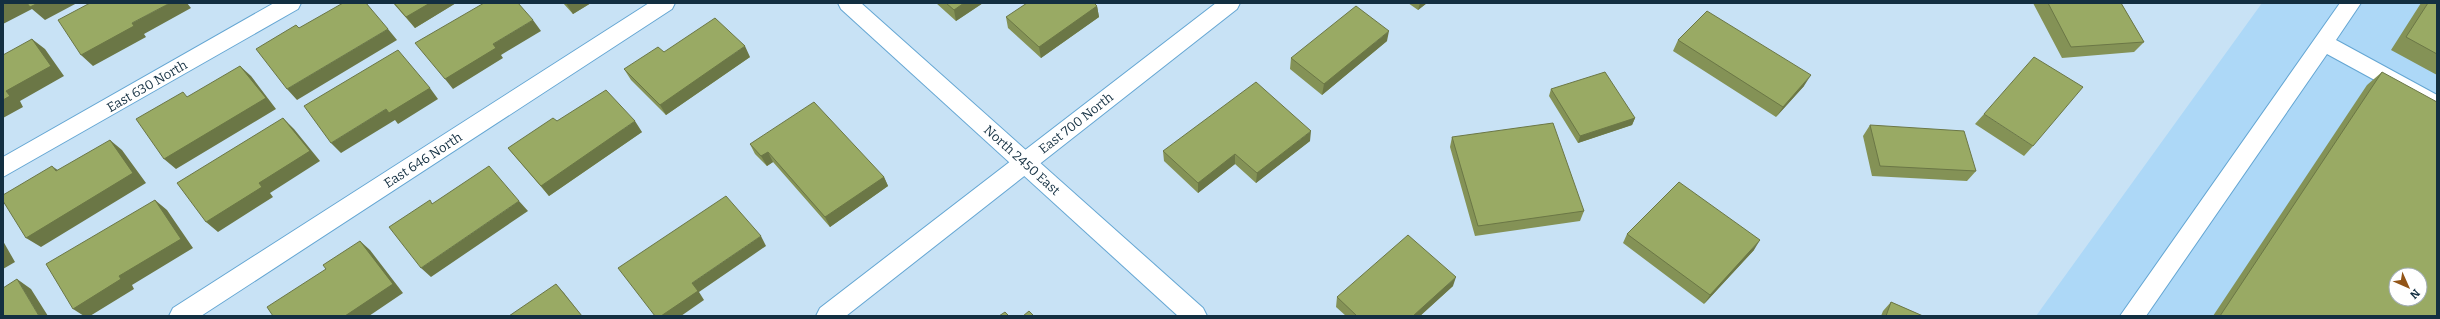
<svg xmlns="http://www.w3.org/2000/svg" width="2440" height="319" font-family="Bitter,serif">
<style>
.built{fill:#add8f7;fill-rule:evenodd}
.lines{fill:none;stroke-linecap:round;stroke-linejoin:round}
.service-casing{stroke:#64a6d3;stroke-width:2}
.minor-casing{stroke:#64a6d3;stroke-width:2}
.tertiary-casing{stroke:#64a6d3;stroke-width:2}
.service{fill:#fff;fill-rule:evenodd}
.minor{fill:#fff;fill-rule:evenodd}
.tertiary{fill:#fff;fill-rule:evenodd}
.wall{fill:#849256}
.shaded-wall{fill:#6b7746}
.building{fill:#99aa64;stroke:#6b7746;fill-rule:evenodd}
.labels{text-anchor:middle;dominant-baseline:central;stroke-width:3.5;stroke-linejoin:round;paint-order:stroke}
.street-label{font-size:13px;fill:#132f41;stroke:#fff}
</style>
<rect width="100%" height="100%" fill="#c8e2f5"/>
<path class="built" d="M2262,3H2437V316H2036ZM2396,275H2420V299H2396Z"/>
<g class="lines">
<g class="service-casing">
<path id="service" d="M2340,3H2361L2336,40L2437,95V114L2327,54L2146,316H2120Z"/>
</g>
<g class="minor-casing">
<path id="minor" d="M274,3H301L298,9L3,177V157Z
M649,3H675L672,9L201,316H169L173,308Z
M1216,3H1240L1237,9L846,316H816L820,308Z"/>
</g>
<g class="tertiary-casing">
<path id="tertiary" d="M838,3H861L1203,308L1207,316H1178L841,9Z"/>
</g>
<use href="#service" class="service"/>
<use href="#minor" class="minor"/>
<use href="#tertiary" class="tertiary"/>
</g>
<path class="wall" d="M393,3H456L415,28Z
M563,3H591L573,14Z
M936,3H983L956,21Z
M1408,3H1427L1418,10Z
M2033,3H2121L2144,42L2134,52L2062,58Z
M2421,3H2437V75L2391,50Z
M1097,6L1099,17L1041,58L1008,28L1006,17Z
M1678,40L1804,86L1776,117L1673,51Z
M1387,41L1322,95L1290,69L1291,58Z
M664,52L750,57L666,115L631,80L624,69Z
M2382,72L2437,316H2213L2367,85Z
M1551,89L1635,118L1632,125L1578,143L1549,96Z
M1984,114L2033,146L2024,156L1975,124Z
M557,121L642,132L549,196L508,148Z
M1870,125L1976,171L1967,181L1872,176L1863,136Z
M1452,137L1584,211L1580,221L1475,236L1450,147Z
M1310,141L1256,183L1235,164L1198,193L1164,161L1163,151Z
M750,144L884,177L888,186L830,227L773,162L767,166L755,154Z
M1627,234L1754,250L1704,304L1623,243Z
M1453,286L1420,316H1346L1336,307L1337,297Z
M1891,302L1923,316H1881L1883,311Z"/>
<path class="shaded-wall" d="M3,3H77L45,20L32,9L3,24Z
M170,3H187L191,8L144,34L146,37L93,66L81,55L132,23Z
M430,3H456L415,28L406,17Z
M566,3H591L573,14Z
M964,3H983L956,21L954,10Z
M1420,3H1427L1418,10Z
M1097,6L1099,17L1041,58L1039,47Z
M533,20L541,31L501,55L503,58L453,89L445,79L493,44Z
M388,29L397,40L297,100L287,89Z
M1389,31L1387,41L1322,95L1324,84Z
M32,39L45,49L64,76L20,101L23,107L3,118V100L6,91Z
M745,46L750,57L666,115L660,105Z
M240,66L251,76L276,109L176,169L164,159Z
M1811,75L1804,86L1776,117L1783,107Z
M430,88L438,99L398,124L395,120L341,153L331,143L386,109Z
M283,118L294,129L320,161L270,193L273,197L218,232L206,222L259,183Z
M1635,118L1632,125L1578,143L1580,136Z
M635,121L642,132L549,196L541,186Z
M1311,131L1310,141L1256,183L1257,173Z
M110,140L122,150L146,183L41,247L26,238Z
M768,152L773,162L767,166L761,156Z
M1235,154V164L1198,193V183Z
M52,166L66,176L56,171Z
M884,177L888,186L830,227L825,217Z
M155,200L167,210L193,248L132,285L134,289L90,316H84L73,309Z
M519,201L528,211L431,277L421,268Z
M761,236L766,246L699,292L704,300L681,316H661L692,283Z
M1760,240L1754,250L1704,304L1710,295Z
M3,241L15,262L3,269Z
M360,241L370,250L403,293L369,316H345Z
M1456,277L1453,286L1420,316H1413Z
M17,279L31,289L48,316H39Z
M556,284L564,293L582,316Z"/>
<path class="building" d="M27,3H38L30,7Z
M90,3H170L132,23L134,26L81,55L58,20Z
M343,3H366L388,29L287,89L256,49L296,25L299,28Z
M394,3H430L406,17Z
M484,3H518L533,20L493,44L496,48L445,79L415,43Z
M946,3H964L954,10Z
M1027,3H1094L1097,6L1039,47L1006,17Z
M2048,3H2121L2144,42L2071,47Z
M2428,3H2437V54L2406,37Z
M1356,6L1389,31L1324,84L1291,58Z
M1707,11L1811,75L1783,107L1678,40Z
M715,18L745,46L660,105L624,69L658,47L664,52Z
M32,39L51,66L6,91L10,96L3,100V55Z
M398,50L430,88L389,113L386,109L331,143L304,106Z
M2034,57L2083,87L2033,146L1984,114Z
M240,66L266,98L164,159L136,119L183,92L187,97Z
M1605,72L1635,118L1580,136L1551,89Z
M2382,72L2437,102V316H2220ZM2396,275H2420V299H2396Z
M1256,82L1311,131L1257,173L1235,154L1198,183L1163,151Z
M606,90L635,121L541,186L508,148L553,118L557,121Z
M814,102L884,177L825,217L768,152L761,156L750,144Z
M283,118L310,151L259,183L262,187L206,222L177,183Z
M1553,123L1584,211L1478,226L1452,137Z
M1870,125L1964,131L1976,171L1880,166Z
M110,140L133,173L26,238L3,201V195L52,166L56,171Z
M489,166L519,201L421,268L389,227L430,200L432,204Z
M1679,182L1760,240L1710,295L1627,234Z
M726,196L761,236L692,283L698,291L661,316H655L618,268Z
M155,200L181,239L119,276L121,279L73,309L46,264Z
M1408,235L1456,277L1413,316H1357L1337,297Z
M360,241L393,284L345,316H273L267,307L326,269L323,265Z
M17,279L39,316H3V288Z
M556,284L582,316H509Z
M1891,302L1923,316H1886Z
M1029,311L1034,316H1023Z
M1005,312L1009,316H999Z"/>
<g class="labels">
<g class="street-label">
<text transform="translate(147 86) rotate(-30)">East 630 North</text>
<text transform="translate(1076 123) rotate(-38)">East 700 North</text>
<text transform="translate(423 160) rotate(-33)">East 646 North</text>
<text transform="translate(1022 160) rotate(42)">North 2450 East</text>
</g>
</g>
<rect width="2440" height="319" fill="none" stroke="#132f41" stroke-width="8"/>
<g transform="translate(2408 287) rotate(135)"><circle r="19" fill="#ffffff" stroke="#a1acb3"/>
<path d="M0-3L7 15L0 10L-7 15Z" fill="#925518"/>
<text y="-6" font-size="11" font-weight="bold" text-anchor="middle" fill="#132f41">N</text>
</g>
</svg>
